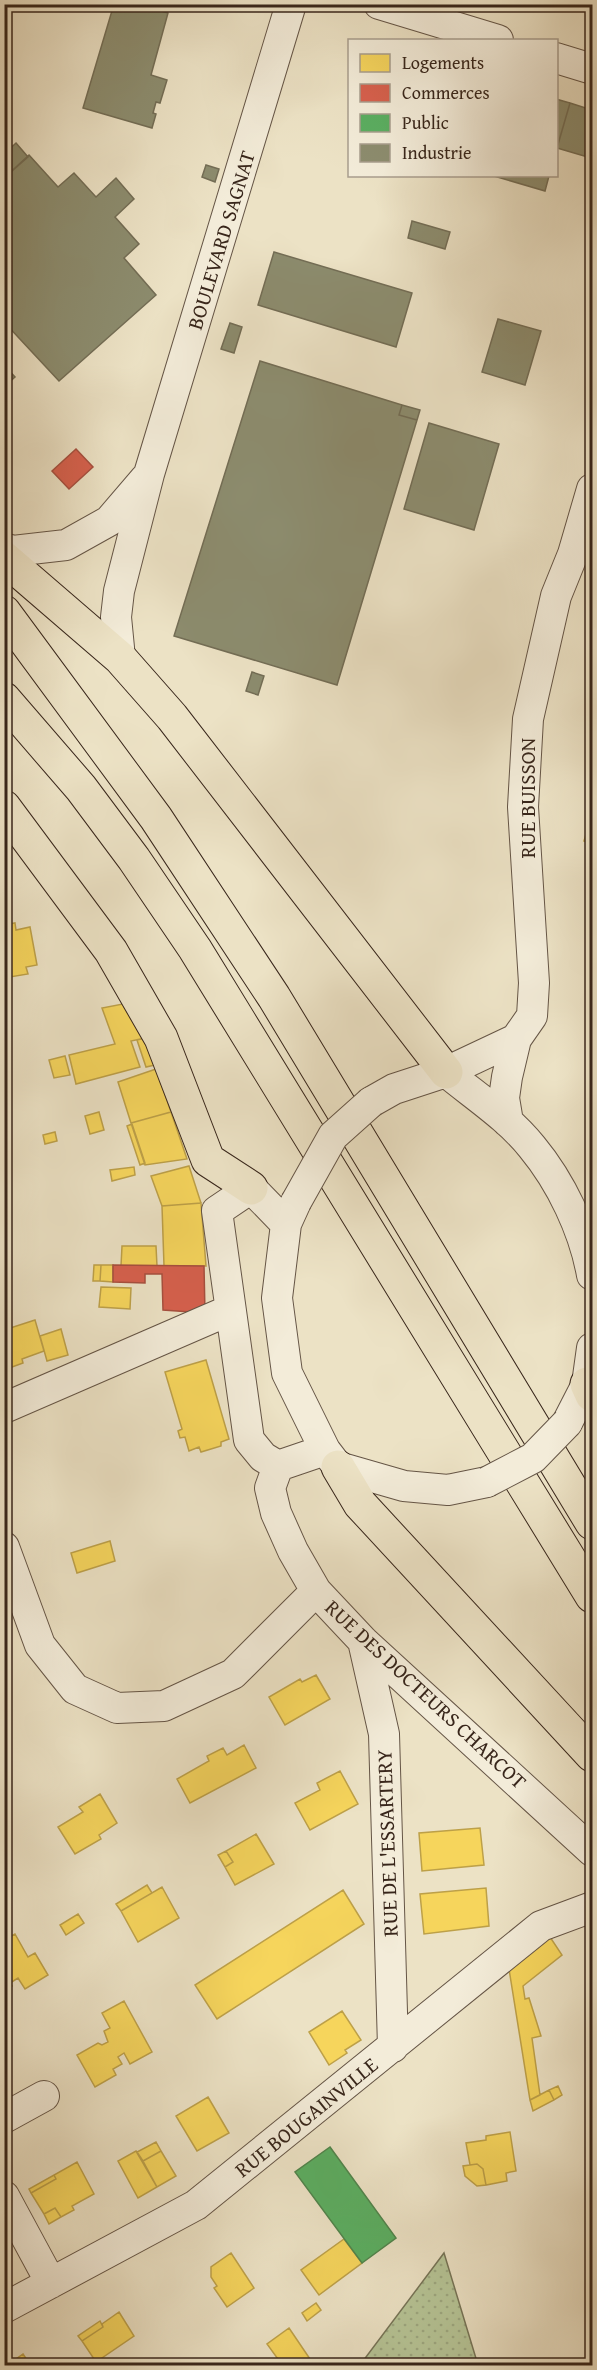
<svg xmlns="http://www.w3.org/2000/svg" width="597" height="2370" font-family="'Gentium Book Plus',serif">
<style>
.grass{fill:url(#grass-dots);stroke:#777558;stroke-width:1.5}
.homes{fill:#f6d55c;stroke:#bda048;stroke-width:1.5}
.shops{fill:#d6604d;stroke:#a74f3e;stroke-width:1.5}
.public{fill:#5aae61;stroke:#50854c;stroke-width:1.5}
.industry{fill:#8c8c6e;stroke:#736d55;stroke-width:1.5}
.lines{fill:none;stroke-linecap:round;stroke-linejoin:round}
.minor-casing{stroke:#655546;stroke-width:32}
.major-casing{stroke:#38261b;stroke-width:35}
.minor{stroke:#f3ecd9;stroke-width:30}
.major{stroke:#ece2c5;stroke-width:33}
.minor-bridge-casing{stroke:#655546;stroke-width:32;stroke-linecap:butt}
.minor-bridge{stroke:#f3ecd9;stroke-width:30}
.labels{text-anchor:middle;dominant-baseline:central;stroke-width:6;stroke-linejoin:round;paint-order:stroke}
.street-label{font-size:21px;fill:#38261b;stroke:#f3ecd9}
</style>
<defs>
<pattern id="grass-dots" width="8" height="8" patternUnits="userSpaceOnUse" patternTransform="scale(1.5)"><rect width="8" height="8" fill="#b6c496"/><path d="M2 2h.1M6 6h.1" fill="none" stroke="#9da881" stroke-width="1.8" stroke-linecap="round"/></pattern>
</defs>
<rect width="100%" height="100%" fill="#ece2c5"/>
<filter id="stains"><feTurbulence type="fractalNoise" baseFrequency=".00333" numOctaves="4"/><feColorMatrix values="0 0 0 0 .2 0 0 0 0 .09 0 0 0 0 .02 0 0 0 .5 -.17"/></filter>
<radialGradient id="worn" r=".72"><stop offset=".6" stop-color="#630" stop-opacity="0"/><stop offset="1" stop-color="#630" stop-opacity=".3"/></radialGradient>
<path class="grass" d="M444,2253L478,2365H360Z"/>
<path class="homes" d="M591,817L592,818V844L584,841Z
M15,923L16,930L30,927L37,965L26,967L28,974L10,977L8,969L4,970V925Z
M133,1002L145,1038L131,1041L140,1067L76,1084L69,1055L115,1044L102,1008Z
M145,1038L155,1065L146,1067L137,1040Z
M65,1056L70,1075L54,1078L49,1060Z
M156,1069L171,1112L131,1123L118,1082Z
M99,1112L104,1130L90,1134L85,1116Z
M171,1112L187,1159L145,1165L131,1123Z
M132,1124L145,1163L140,1165L127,1126Z
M55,1132L57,1141L45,1144L43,1135Z
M189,1166L201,1203L162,1206L151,1176Z
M134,1167L135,1175L112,1181L110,1170Z
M201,1203L206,1266H164L162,1206Z
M122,1246H156L157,1266H121Z
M94,1265H101L100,1281H93Z
M101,1265H113V1282L100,1281Z
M101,1287L131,1288L130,1309L99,1307Z
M35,1320L44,1351L22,1359L23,1363L4,1370V1330Z
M61,1329L68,1355L47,1361L40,1336Z
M206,1360L229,1439L221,1442V1446L201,1452L199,1447L189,1451L185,1437L180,1438L178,1431L182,1429L165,1372Z
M110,1541L115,1561L77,1573L71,1553Z
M316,1675L330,1699L285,1725L269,1697L300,1679L302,1682Z
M244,1745L256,1768L190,1803L177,1779L209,1761L207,1756L223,1748L227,1755Z
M340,1771L358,1804L310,1830L295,1803L320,1790L317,1783Z
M100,1794L117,1823L99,1835L101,1839L75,1854L58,1827L83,1812L79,1807Z
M480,1828L484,1865L422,1871L419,1833Z
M256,1834L274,1864L235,1885L225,1867L233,1862L226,1851Z
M226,1851L233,1862L225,1867L218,1855Z
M147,1885L152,1893L121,1911L116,1904Z
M162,1887L179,1918L138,1942L121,1911Z
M486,1888L489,1926L424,1934L420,1894Z
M343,1890L364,1924L217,2019L195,1985Z
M78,1914L84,1923L66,1935L60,1925Z
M15,1934L28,1957L35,1953L48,1975L25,1989L18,1978L10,1983L12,1986L4,1990V1940Z
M550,1937L562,1955L523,1986L525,1999L529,1998L541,2036L532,2038L540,2095L530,2100L509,1969Z
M124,2001L152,2052L130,2064L124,2053L118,2057L122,2064L113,2069L116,2075L95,2087L77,2055L98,2043L102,2045L108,2042L104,2031L110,2028L102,2013Z
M342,2011L361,2040L345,2050L347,2053L329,2065L309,2032Z
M558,2086L562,2095L554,2100L549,2090Z
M549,2090L554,2100L533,2111L530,2100Z
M208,2097L229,2133L197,2151L176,2116Z
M510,2132L516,2171L506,2173L507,2181L486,2185L483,2169L477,2164L470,2165L466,2143L486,2140V2136Z
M156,2142L161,2151L143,2161L137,2152Z
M136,2151L157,2187L138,2198L118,2161Z
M161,2151L176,2176L157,2187L143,2161Z
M77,2162L94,2194L72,2206L74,2210L61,2217L55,2208L44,2214L31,2193L56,2179L54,2175Z
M477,2164L483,2169L486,2185L477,2186L465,2176L463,2166Z
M54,2175L56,2179L31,2193L29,2189Z
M55,2208L61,2217L49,2224L44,2214Z
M344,2239L362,2263L319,2295L301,2270Z
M231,2253L254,2288L227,2307L214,2288L217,2286L211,2277V2267Z
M316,2303L321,2310L307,2321L302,2313Z
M119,2312L134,2336L96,2362L82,2341L103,2327L102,2324Z
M100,2321L103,2327L82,2341L78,2336Z
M289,2328L312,2362L316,2366H283L267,2344Z
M23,2354L31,2366H6Z"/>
<path class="shops" d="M76,449L93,467L69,489L52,471Z
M113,1265L204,1266L205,1313L163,1310L162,1274H145V1283L113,1282Z"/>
<path class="public" d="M330,2147L396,2238L362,2263L295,2172Z"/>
<path class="industry" d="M114,4H140L168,13L151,75L167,80L160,103L156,102L153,113L156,114L152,128L83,108Z
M556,99L570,103L556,151Z
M570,103L592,110L591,158L557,148Z
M16,143L28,157L4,178V154Z
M29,155L58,187L74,173L96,197L116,178L134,199L115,217L139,244L124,258L156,295L59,381L4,322V178Z
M206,165L219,169L215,182L202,177Z
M494,176H549L545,191Z
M412,221L450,232L445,249L408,238Z
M274,252L412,293L396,347L258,305Z
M498,319L541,331L525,385L482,372Z
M230,323L242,327L234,353L221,349Z
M260,361L402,405L399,415L417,420L337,685L174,636Z
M4,365L15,377L4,387Z
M402,405L420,410L417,420L399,415Z
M429,423L499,444L474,530L404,509Z
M252,672L264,676L258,695L246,691Z"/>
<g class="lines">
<g class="minor-casing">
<path id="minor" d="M379,4L498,40
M556,58L592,69
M4,548L13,551L66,545L109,521L145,479
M120,658L116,617L119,591L149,474L291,4
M446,1072C475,1096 509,1118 532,1147C561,1182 584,1230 592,1275
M371,1102L394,1089L446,1072L516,1039
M508,1122L504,1098L507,1077L516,1039L532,1016L534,983L523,807L528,719L556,596L573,554L592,489
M296,1202L286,1224L277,1298L287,1373L325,1450L338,1467L404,1486L448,1490L487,1482
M4,1408L230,1310
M567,1423L587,1384L592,1348
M325,1450L278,1466L270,1488L276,1513L293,1551L316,1591L363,1641L592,1851
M278,1466L263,1457L249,1440L217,1211L251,1188L286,1224
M4,1547L40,1645L75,1689L117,1708L164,1706L233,1674L316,1591
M363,1641L384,1734L393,2047
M4,2118L44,2096
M4,2196L51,2283
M4,2308L196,2205L541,1926L592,1907"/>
</g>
<g class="major-casing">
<path id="major" d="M4,558L120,658L172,717L446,1072
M4,612L156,818L274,997L592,1523
M4,699L81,788L134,859L195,949L592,1596
M4,807L111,951L161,1038L208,1160L251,1188
M587,1384L592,1395
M338,1467L360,1504L592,1755"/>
</g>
<use href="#minor" class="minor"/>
<use href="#major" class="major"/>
<g class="minor-bridge-casing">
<path id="minor-bridge" d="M296,1202L333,1136L371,1102
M487,1482L533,1458L567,1423"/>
</g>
<use href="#minor-bridge" class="minor-bridge"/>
</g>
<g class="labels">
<g class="street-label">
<text transform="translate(221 240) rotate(-73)">BOULEVARD SAGNAT</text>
<text transform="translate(527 798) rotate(-90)">RUE BUISSON</text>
<text transform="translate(426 1694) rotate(43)">RUE DES DOCTEURS CHARCOT</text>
<text transform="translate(387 1843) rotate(-92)">RUE DE L'ESSARTERY</text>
<text transform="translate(306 2117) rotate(-39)">RUE BOUGAINVILLE</text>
</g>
</g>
<rect width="597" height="2370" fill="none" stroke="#ece2c5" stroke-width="24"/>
<rect x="6" y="6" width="585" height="2358" fill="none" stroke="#38261b" stroke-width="3"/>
<rect x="12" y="12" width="573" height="2346" fill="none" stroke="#38261b" stroke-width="1.5"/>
<rect x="348" y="39" width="210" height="138" fill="#f3ecd9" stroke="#a89d8d" stroke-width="1.5"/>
<rect x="360" y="54" width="30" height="18" fill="#f6d55c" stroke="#a89d8d" stroke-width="1.5"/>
<text x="402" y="69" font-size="18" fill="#38261b">Logements</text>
<rect x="360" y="84" width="30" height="18" fill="#d6604d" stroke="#a89d8d" stroke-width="1.5"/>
<text x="402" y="99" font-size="18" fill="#38261b">Commerces</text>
<rect x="360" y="114" width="30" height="18" fill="#5aae61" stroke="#a89d8d" stroke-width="1.5"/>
<text x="402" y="129" font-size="18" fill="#38261b">Public</text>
<rect x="360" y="144" width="30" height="18" fill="#8c8c6e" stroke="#a89d8d" stroke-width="1.5"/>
<text x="402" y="159" font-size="18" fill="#38261b">Industrie</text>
<rect width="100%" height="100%" filter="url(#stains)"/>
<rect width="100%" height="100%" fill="url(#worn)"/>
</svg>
